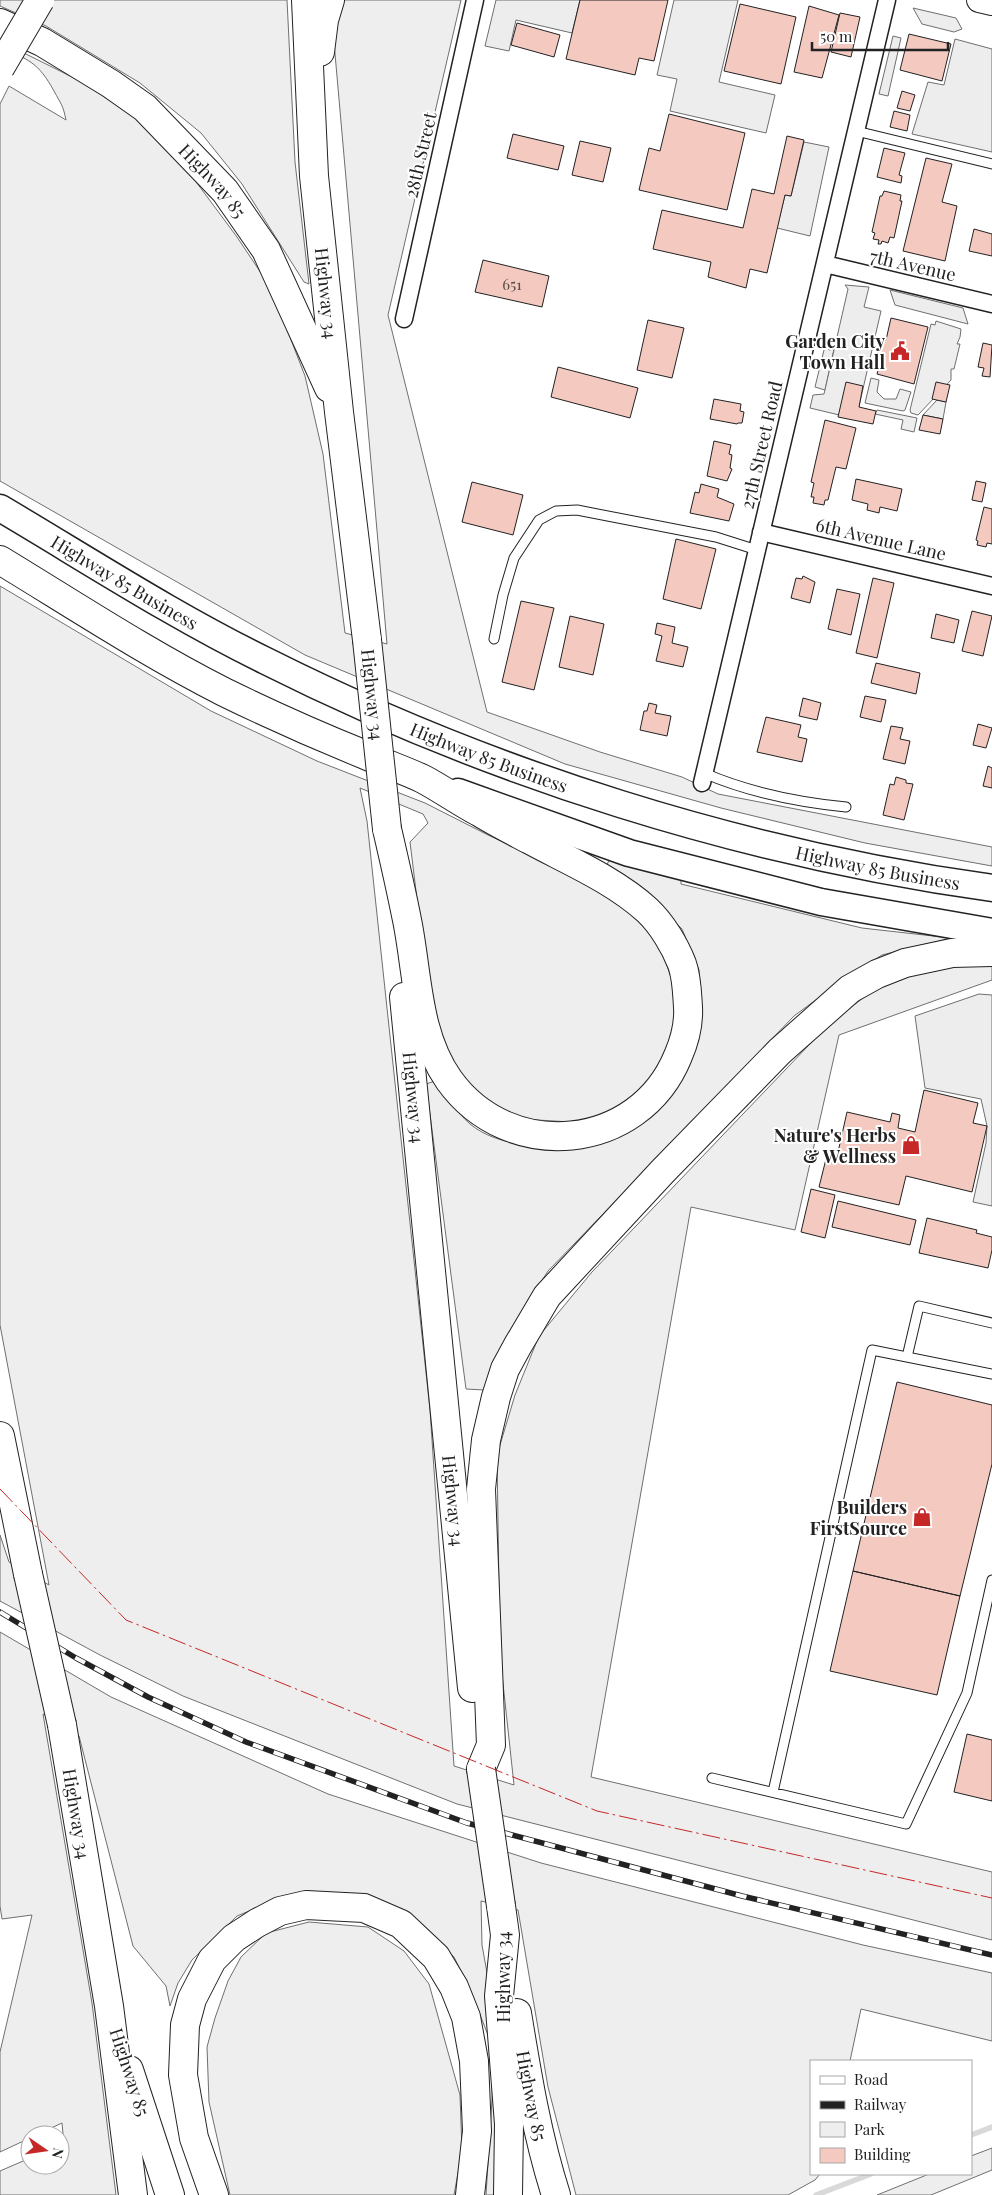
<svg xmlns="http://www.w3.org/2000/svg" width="992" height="2195" font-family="'Playfair Display',serif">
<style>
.green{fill:#eee;stroke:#6f6f6f}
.parking{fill:#ededed;stroke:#6f6f6f}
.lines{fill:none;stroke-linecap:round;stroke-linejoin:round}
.stream{stroke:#d9d9d9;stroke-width:5.5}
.building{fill:#f3c9c0;stroke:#222}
.service-casing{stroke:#222;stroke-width:11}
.minor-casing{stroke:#222;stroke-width:19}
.secondary-casing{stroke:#222;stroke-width:26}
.primary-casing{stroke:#222;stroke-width:29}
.trunk-casing{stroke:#222;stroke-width:30}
.service{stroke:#fff;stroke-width:9}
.minor{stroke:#fff;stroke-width:16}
.secondary{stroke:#fff;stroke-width:24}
.primary{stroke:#fff;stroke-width:26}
.trunk{stroke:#fff;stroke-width:28}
.rail-casing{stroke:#222;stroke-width:5.5}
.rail{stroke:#fff;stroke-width:4;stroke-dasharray:11;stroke-linecap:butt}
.trunk-bridge-casing{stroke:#222;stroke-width:30;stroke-linecap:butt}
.trunk-bridge{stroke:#fff;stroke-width:28}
.power{stroke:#c62828;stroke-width:1;stroke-dasharray:18 4 2.5 4;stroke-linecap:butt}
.labels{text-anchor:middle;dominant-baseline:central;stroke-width:4;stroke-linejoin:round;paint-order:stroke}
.number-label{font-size:15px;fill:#564c4a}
.street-label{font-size:18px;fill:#222;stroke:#fff}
.poi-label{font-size:18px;font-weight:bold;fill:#222;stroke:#fff;text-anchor:end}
</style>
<rect width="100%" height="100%" fill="#fff"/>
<path class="green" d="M0,0H287L295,162L309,284L304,282L242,184L201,133L140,83L46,26L0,6Z
M339,0H461L388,315L487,712L600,752L682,777L718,794L992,847V866L865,843L721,808L565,764L305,655L0,481V104L9,86L66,120C63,105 61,104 54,91C38,62 29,60 0,47V41L82,82L136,118L185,167L237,237L271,288L305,376L323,454L345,633L387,644L333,31Z
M936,321L961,329L960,337L957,344H960L954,369H951V380L918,415L911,413L910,410L931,324L935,325Z
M825,346L829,350L834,349L825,390L815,387Z
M871,378L879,380L877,392L884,399H896L900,389L911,392L905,410L903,411L865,403Z
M937,400L946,402L943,419L923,415Z
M877,410L917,418L914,432L901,429L903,420L875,414Z
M0,586L211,711L317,761L425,803L488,835L583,879L638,916L662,950L674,987L676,1023L668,1054L649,1083L622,1105L592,1119L571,1122L521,1119L488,1107L447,1056L432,1021L410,842L428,823L423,814L360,788L367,821L430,1410L454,1766L514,1785L500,1656L497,1455L515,1395L539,1336L592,1272L830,1023L887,980L929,966L992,961V980L839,1035L795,1230L691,1207L591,1777L992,1872V1940L457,1804L183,1696L100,1655L0,1601V1535L9,1562L49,1585L0,1325Z
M609,860L681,878V884L862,928L951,938L882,955L840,982L794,1016L548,1271L514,1324L484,1390L466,1389L426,1084L438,1080C447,1095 456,1112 470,1124C499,1148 543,1146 578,1146L694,1044L702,1013L699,970L682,929L655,902L607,865Z
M0,1632L111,1697L328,1794L541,1863L863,1945L992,1973V2041L861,2009L850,2061H811V2174H820L815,2180L788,2195H576L548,2087L518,1910L481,1901L482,1945L489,1984L491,2043L472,1994L454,1957L417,1921L383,1901L345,1893L271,1902L237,1916L192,1960L178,1983L170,2006L166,1986L133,1946L79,1736L43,1714L92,2003L116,2195H0V2171L30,2158V2165H60V2146L64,2144L62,2123L36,2135H30V2138L0,2152V2052L32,1915L2,1919L0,1906Z
M309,1922L368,1927L404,1951L429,1984L460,2095L462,2151L454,2195H230L209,2102L207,2047L215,2018L228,1981L241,1957L266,1933Z
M493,2050L499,2195H486L492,2099Z
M992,2148V2170L931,2195H877L929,2174H971V2156Z"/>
<path class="parking" d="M496,0H580L572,33L516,20L509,51L485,46Z
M674,0H738L719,82L775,95L766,133L670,111L677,79L657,75Z
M913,8L956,18L962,29L954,32L922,24Z
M893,36L901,38L888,96L879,94Z
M955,39L992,49V152L912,134L928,82L944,85Z
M804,142L829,147L810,236L777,228L785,195L791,196Z
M845,285L869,287L864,307L881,311L856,419L810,408L813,395L824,394L848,289Z
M890,290L963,308L968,324L895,305Z
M979,994L992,995V1206L973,1202L986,1143L987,1126L981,1099L925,1088L915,1016Z"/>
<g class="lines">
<path class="stream" d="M971,2135L992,2127
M816,2195L871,2174"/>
</g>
<path class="building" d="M580,0H668L654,61L639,58L635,75L566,59Z
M740,4L796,17L781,84L724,71Z
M809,6L839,15L822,78L794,72Z
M840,13L860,17L851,57L831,52Z
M517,23L560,35L554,57L511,45Z
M909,34L951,44L942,81L900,70Z
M902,91L915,95L910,111L897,108Z
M894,111L910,115L907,131L890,127Z
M669,114L745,133L727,210L639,190L649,148L660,151Z
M513,134L564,146L558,170L507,158Z
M787,136L804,140L791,196L785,195L767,273L750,269L746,288L708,277L711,262L653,249L662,210L743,228L752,189L774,194Z
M580,141L611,148L603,182L572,175Z
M884,148L905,153L899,175L902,176L901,183L877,177Z
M926,158L952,164L942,202L957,206L945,261L903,251Z
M884,191L901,195L900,201H902L894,238L890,237L888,243L882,241L881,244H878L879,240L873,239L875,233L872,232L880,196H882Z
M974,229L992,234V256L969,251Z
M483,260L549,276L542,307L475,292Z
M891,318L928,327L914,384L877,374L882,357L878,355L881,339L886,340Z
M648,320L684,328L672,378L637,370Z
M983,343L992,345L990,377L982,376L984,368L978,367Z
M558,367L638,388L630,418L551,397Z
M846,382L863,386L859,407L876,411L873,424L838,417Z
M936,382L950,385L946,402L932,399Z
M714,399L741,404L740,411L744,412L742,423H738L737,424L710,419Z
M923,415L943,419L940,434L919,430Z
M825,420L856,428L846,469L836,467L828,500H825L824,505L813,503L814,497H811L814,483L811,482Z
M714,441L731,445L729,454L732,455L730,468L732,469L727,481L707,476Z
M856,479L902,489L897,511L880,507L879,513L867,510L868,504L852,500Z
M976,481L986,483L982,502L972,500Z
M472,482L523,495L513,535L462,522Z
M701,484L719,489L717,497L734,504L729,521L690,513L695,492L699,493Z
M984,507L992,509V544L987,543L986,547L977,545L978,541L976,540Z
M676,539L716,549L701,609L663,599Z
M803,576L815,582L810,603L791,598L796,578L802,579Z
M873,578L894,583L877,658L856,653Z
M837,589L860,594L851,635L828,629Z
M521,601L554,608L534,690L502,682Z
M972,611L992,616L983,656L962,651Z
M936,614L959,620L954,643L931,638Z
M570,616L604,624L593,675L559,667Z
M657,623L675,627L672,643L688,647L683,667L656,661L662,636L655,634Z
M876,663L920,673L916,694L871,683Z
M865,696L886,700L881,722L860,717Z
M803,698L821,703L817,720L799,716Z
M649,703L657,705L655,713L671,716L667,736L640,730L644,711H647Z
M766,717L801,725L798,737L807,739L802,762L757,752Z
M978,724L992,728L986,748L973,745Z
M891,726L903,728L900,739L910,741L905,764L883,759Z
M988,766L992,768V788L983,786Z
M896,777L906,780V783L913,784L904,820L883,815L890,784L894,785Z
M924,1090L978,1103L973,1123L987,1126L972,1192L906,1176L899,1205L819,1187L826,1159L836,1161L847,1112L890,1122L892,1113L900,1115L898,1128L915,1132Z
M811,1189L835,1195L825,1238L801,1232Z
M838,1201L916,1220L910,1245L832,1227Z
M927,1218L977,1230L976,1233L992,1237V1250L988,1268L919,1253Z
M897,1382L992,1405V1464L960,1596L853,1571Z
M853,1571L960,1596L937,1695L830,1671Z
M967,1734L992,1740V1801L954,1792Z"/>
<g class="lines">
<g class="service-casing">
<path id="service" d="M856,131L992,164
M494,639L503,595L514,558L539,520L556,511L577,510L716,537L757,550
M704,773C750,793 797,802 846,807
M907,1357L919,1306L992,1323
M712,1778L906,1824L967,1693L992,1580
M773,1792L872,1350L992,1374"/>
</g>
<g class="minor-casing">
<path id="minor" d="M825,264L992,304
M404,319L475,0
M761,532L992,586
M702,783L887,0"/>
</g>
<g class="secondary-casing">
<path id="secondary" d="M979,0L992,3"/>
</g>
<g class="primary-casing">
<g id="primary">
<path id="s1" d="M0,508C88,560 174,616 266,661C491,774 742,853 992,888"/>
<path d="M458,792L629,853L821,902L992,932"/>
</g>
</g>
<g class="trunk-casing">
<g id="trunk">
<path id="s2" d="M306,0L314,176L339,412L367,640"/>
<path id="s3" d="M0,23L42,42L111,84L145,108L225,191L266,250L329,388"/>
<path d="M320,52L324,20L330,0"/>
<path d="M0,560C74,605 147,653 224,692C269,714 316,735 363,754C383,763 404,770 423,779C442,789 460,802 479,812C495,822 513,831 530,840C569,861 614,880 647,910C662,924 675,946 682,964C687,978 687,993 688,1007C689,1024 685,1040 678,1056C639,1152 509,1164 449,1080C416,1033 418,974 407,920C401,890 394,859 387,829"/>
<path id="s4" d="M404,997L472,1688"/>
<path d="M0,1436L28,1574"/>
<path id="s5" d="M62,1725L109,2006L133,2195"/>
<path d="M481,1769L491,1745L481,1489L486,1440L496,1397L505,1369L518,1345L547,1296L663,1171L780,1051L850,989L877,974L905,963L952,953L992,952"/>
<path d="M501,1906L505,1935L499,1996L509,2124L508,2195"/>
<path id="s6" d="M517,2013C527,2074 537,2136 556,2195"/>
<path d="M129,2070L170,2195"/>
<path d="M214,2195L194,2138L183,2075L185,2025L192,1999L212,1960L234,1938L257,1923L280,1911L306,1905L364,1908L401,1924L436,1957L454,1987L466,2017L474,2061L477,2131L470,2195"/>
</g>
</g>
<use href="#service" class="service"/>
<use href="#minor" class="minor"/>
<use href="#secondary" class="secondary"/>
<use href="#primary" class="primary"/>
<use href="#trunk" class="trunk"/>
<g class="rail-casing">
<path id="rail" d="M0,1612L76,1658L148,1697L246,1742L467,1823L742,1896L992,1955"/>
</g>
<use href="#rail" class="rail"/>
<g class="trunk-bridge-casing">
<g id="trunk-bridge">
<path d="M0,68L40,0"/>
<path id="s7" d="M367,640L387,829"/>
<path d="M28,1574L62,1725"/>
<path d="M481,1769L501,1906"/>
</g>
</g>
<use href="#trunk-bridge" class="trunk-bridge"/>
<path class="power" d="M0,1489L126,1620L597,1811L992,1898"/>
</g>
<defs>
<g id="civic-bare" transform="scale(1.5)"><path d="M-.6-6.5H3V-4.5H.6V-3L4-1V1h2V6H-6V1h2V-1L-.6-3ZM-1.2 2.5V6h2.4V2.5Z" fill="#c62828" stroke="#fff" stroke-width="2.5" paint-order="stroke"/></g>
<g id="shop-bare" transform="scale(1.5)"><path d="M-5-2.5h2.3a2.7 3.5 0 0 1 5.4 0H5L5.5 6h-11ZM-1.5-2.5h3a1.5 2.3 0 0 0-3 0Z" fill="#c62828" stroke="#fff" stroke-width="2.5" paint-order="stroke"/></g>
</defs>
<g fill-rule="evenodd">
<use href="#civic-bare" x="900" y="351"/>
<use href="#shop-bare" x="911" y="1145"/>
<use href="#shop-bare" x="922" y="1517"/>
</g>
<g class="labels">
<g class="number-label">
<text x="512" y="284">651</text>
</g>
<g class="street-label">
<text transform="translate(420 155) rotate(-77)">28th Street</text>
<text stroke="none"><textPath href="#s3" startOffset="268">Highway 85</textPath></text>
<text transform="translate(913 265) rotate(13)">7th Avenue</text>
<text stroke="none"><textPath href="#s2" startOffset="294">Highway 34</textPath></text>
<text transform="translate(761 445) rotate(-77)">27th Street Road</text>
<text transform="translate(881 539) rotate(13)">6th Avenue Lane</text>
<text stroke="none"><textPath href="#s1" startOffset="145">Highway 85 Business</textPath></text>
<text stroke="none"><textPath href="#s7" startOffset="55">Highway 34</textPath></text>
<text stroke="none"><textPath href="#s1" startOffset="550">Highway 85 Business</textPath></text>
<text stroke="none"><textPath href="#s1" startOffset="955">Highway 85 Business</textPath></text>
<text stroke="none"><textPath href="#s4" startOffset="101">Highway 34</textPath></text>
<text stroke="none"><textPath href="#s4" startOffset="506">Highway 34</textPath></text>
<text stroke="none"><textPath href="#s5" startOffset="90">Highway 34</textPath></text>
<text transform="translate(503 1977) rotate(-90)">Highway 34</text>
<text transform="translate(130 2072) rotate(72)">Highway 85</text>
<text stroke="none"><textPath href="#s6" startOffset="84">Highway 85</textPath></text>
</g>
<g class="poi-label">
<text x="885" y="341">Garden City<tspan x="885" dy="21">Town Hall</tspan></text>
<text x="896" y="1135">Nature's Herbs<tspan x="896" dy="21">&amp; Wellness</tspan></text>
<text x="907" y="1507">Builders<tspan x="907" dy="21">FirstSource</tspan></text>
</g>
</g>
<rect x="810" y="2060" width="162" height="115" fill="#ffffff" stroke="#a7a7a7"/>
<rect x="820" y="2076" width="25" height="8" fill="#ffffff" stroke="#a7a7a7"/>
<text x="854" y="2085" font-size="15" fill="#222222">Road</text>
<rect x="820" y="2101" width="25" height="8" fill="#222222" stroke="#a7a7a7"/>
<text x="854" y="2110" font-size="15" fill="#222222">Railway</text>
<rect x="820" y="2122" width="25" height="15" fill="#eeeeee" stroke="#a7a7a7"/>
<text x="854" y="2135" font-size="15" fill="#222222">Park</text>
<rect x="820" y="2148" width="25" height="15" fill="#f3c9c0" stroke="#a7a7a7"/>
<text x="854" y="2160" font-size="15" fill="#222222">Building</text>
<g transform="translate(45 2150) rotate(103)"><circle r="24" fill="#ffffff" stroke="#a7a7a7"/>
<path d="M0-4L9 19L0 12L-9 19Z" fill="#c62828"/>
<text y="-8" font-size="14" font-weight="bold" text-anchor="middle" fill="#222222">N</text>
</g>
<path d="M812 42v8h136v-8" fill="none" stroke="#222222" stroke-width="2.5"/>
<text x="820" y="42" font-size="15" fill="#222222" stroke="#ffffff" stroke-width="4" paint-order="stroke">50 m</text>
</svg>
